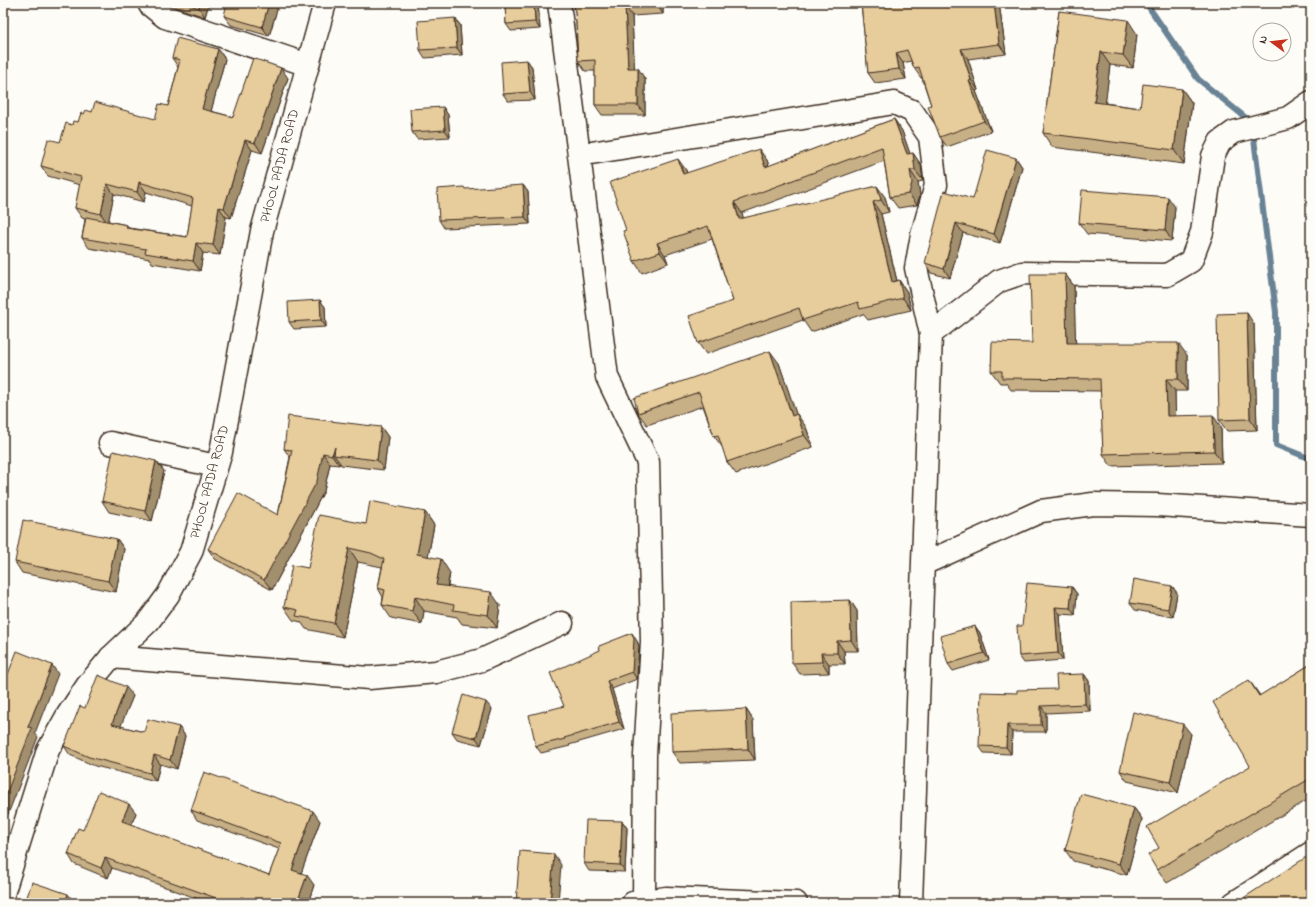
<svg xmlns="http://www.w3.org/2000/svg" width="1314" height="906" font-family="'Indie Flower',sans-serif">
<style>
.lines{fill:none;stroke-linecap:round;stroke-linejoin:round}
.stream{stroke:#698395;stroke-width:6}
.minor-casing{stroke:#3b2a1e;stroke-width:25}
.tertiary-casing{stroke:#3b2a1e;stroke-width:25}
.minor{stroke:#fdfcf7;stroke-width:22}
.tertiary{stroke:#fdfcf7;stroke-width:22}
.wall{fill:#c7af86;stroke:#3b2a1e;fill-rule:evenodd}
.shaded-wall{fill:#a28f6d;stroke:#3b2a1e}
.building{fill:#e7cc9c;stroke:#3b2a1e}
.labels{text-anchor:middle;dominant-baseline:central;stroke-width:3;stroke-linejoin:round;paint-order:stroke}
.street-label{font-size:14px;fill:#3b2a1e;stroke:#fdfcf7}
</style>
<rect width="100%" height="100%" fill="#fdfcf7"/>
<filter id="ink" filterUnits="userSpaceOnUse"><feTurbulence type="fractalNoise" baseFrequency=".025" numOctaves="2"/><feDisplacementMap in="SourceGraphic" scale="8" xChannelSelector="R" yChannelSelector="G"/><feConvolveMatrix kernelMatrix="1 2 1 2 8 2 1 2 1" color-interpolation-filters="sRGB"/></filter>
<g filter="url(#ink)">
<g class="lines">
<path class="stream" d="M1146,3L1198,79L1251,122
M1253,131L1276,312V445L1311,459"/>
<g class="minor-casing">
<path id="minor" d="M559,3L579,155L894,103L912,111L930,137L936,185L922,235L916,268L931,334L911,903
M150,5L165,17L308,65
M579,155L607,377L648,462L652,642L645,755L644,901
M931,334L999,281L1022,273L1167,275L1191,261L1202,232L1213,156L1220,142L1234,132L1288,118L1311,102
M110,443L216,466
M923,564L1041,511L1093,504L1157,505L1311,515
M111,657L369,678L436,672L482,660L562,623
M633,903L666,898L796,903
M1234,903L1311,853"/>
</g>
<g class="tertiary-casing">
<path id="tertiary" d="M3,894L48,750L67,716L87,686L111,657L148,622L168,595L191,552L221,452L262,231L325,3"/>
</g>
<use href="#minor" class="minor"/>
<use href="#tertiary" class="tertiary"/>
</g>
<path class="wall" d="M172,3H209L205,17L175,7Z
M279,3L269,36L231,25L224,16Z
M505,3H538L540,29L511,31L506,24Z
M574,3H663V14L632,16L634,68L645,79V115H602L595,105V71H585L578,61L576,22Z
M861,3H999L1006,54L968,59L978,90L976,91L991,131L947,147L940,137L931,105L922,78H921L914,68L911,61L903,63L906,79L875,83L868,73Z
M1059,11L1137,34L1133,68L1110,65L1105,103L1140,108L1182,89L1192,103L1184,164L1052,147L1043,133Z
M455,18L460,25L462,55L425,58L420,50Z
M218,49L225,59L211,111L233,117L288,78L262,153L252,150L231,218L226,217L220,255L203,253L200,271L152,263L150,259L89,248L82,238L85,219L82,218L75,208L80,185L48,176L41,166L60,142L72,125L78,122L84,114L92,112L155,119L168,106L178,67L172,58ZM146,192L192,206L187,237L129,228L127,225L108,221L114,194L144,202Z
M527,60L532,67L535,100L508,101L503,94Z
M443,107L448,115L450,137L417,139L412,132Z
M894,119L902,131L910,154L913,153L921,165L923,181L918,182L920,195L917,205L898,208L890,197L884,161L742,213L743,218L885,197L889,212L881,214L897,281L899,280L907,292L911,310L868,320L863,314L811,332L803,320L706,354L698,343L733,301L712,239L665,255L668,263L642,273L634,261L686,170L687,173L767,160L769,166Z
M1016,158L1022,167L1000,243L963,233L950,278L931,273L925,263L973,199Z
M523,185L528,192L530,224L444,228L439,220Z
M1175,207L1172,241L1087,234L1079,223Z
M1065,274L1074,286L1075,343L1187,355V391H1175V416L1221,427L1222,463L1111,466L1103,454L1101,391L1011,390L1006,383H1000L991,371L1032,343Z
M320,300L325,307L326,327L294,329L289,322Z
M1254,324L1257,430L1227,431L1219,420Z
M779,363L796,415L806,427L813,447L736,474L727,462L723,448L714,436L703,406L647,425L638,413Z
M381,427L388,437L384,470L341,465L340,463L339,465L330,464L324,491L272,590L215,559L208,549L278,515L290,457L284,449Z
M156,461L164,471L152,521L109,512L102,501Z
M425,512L434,525L428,557L450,573L448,586L500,605L497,628L462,624L457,617L424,611L422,624L391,618L382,605L383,597L378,588L382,567L358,562L343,637L306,629L301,622L293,620L284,607L308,568L366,524Z
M117,539L124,549L116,592L22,573L15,562Z
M1172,586L1177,593L1173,617L1135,610L1130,603Z
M1072,587L1077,594L1075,615L1060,614L1063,660L1024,663L1019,656L1022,626Z
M850,600L857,611L858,651H844L845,664H829V673L800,674L792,663Z
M975,626L980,633L989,660L953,671L948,664Z
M637,641L639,646L637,679L612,689L624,729L569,745L570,746L541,753L536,746L564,706Z
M1311,664V798L1167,883L1157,870L1159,848L1250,766L1260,696Z
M1084,674L1089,681L1090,711L1046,713V732H1012L1011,754L984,753L979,746L1057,689Z
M133,696L120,726L144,732L179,727L185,736L177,769L160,764L156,781L95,766L70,755L64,746L85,708Z
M492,709L481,745L457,739L452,732Z
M746,709L753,720L755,760L680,763L672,752Z
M1191,734L1178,793L1127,781L1120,771Z
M1134,808L1142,819L1127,875L1073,861L1065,850Z
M191,810L320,821L301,873L314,885L308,903H210L112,868L108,878L74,864L68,854L83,830L136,813L131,825L269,875L279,849L197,820Z
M622,821L627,828L625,872L589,871L584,863Z
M1311,854V903H1248Z"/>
<path class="shaded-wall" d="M200,3H209L205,17L199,8Z
M269,3H279L269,36L262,27Z
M534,3H538L540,29L535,22Z
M656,3H663V14L656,4Z
M994,3H999L1006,54L999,44Z
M625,6L632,16L635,78L628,68Z
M455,18L460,25L462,55L457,48Z
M1128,20L1137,34L1133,68L1123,55Z
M218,49L225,59L209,119L202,109Z
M961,49L968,59L978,90L971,80Z
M1101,52L1110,65L1104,115L1094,102Z
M896,53L903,63L906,79L899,69Z
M527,60L532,67L535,100L530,92Z
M281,68L288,78L262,153L255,143Z
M638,68L645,79V115L638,105Z
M969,81L976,91L991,131L984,121Z
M1182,89L1192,103L1184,164L1174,150Z
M443,107L448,115L450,137L445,130Z
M894,119L902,131L914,165L913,153L921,165L923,181L915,170L907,154Z
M245,140L252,150L231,218L224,208Z
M759,149L767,160L773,179L765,167Z
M1016,158L1022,167L1000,243L994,234Z
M678,159L686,170L691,186L683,174Z
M910,170L918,182L920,195L917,205L909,194Z
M139,182L146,192L144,202L137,192Z
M107,184L114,194L108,224L101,214Z
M523,185L528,192L530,224L525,217Z
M877,186L885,197L889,212L881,200Z
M1168,197L1175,207L1172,241L1165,230Z
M734,202L742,213L747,231L739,219Z
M873,202L881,214L900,294L892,282Z
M219,207L226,217L220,255L213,245Z
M956,223L963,233L950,278L944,269Z
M196,243L203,253L200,271L193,261Z
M657,243L665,255L668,263L660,252Z
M1065,274L1074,286L1076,355L1067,343Z
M899,280L907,292L911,310L903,298Z
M320,300L325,307L326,327L321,320Z
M1247,313L1254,324L1257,430L1250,419Z
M1178,343L1187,355V391L1178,379Z
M770,351L779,363L801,428L792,416Z
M1166,379L1175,391L1176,428L1167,416Z
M797,414L806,427L813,447L804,435Z
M1213,415L1221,427L1222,463L1214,451Z
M381,427L388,437L384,470L377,460Z
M335,447L334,455L340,463L339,465L332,455Z
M323,453L330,464L324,491L272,590L264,580Z
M156,461L164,471L152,521L145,511Z
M425,512L434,525L426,568L417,554Z
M117,539L124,549L116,592L108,581Z
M349,548L358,562L343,637L334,623Z
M441,559L450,573L445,598L436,585Z
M1172,586L1177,593L1173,617L1168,609Z
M1072,587L1077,594L1075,615L1070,608Z
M491,592L500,605L497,628L488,615Z
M415,597L424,611L422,624L412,611Z
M850,600L857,611L858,651L851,640Z
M1055,607L1060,614L1063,660L1058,653Z
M975,626L980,633L989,660L984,653Z
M632,633L637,641L639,646L637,679L632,672Z
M837,641L844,651L845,664L837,653Z
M821,653L829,664V673L822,662Z
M52,665L58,674L35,733L38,737L3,827V802L28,727Z
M1084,674L1089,681L1090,711L1085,704Z
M1249,680L1259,694L1268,710L1259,696Z
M607,681L612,689L624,729L619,722Z
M126,687L133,696L118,733L112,724Z
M486,702L492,709L481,745L476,738Z
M1041,706L1046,713V732L1041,725Z
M746,709L753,720L755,760L748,749Z
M1183,724L1191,734L1178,793L1170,782Z
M1007,725L1012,732L1011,754L1006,747Z
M179,727L185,736L177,769L170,760Z
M154,755L160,764L156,781L150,773Z
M129,804L136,813L129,831L122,821Z
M1134,808L1142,819L1127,875L1119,864Z
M313,811L320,821L299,879L292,870Z
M622,821L627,828L625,872L620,865Z
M3,838L5,841L3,846Z
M554,854L561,865L558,903H550Z
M105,858L112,868L108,878L101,868Z
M307,875L314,885L308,903H297Z
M68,894L75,903H65Z
M241,897L246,903H239Z"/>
<path class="building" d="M184,3H200L199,8Z
M227,3H269L262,27L224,16Z
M505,3H534L535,22L506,24Z
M574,3H656V4L625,6L628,68H638V105H595V60L578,61L576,22Z
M861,3H994L999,44L961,49L971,80L969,81L984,121L940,137L928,106L931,105L919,67L914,68L907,50L896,53L899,69L868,73Z
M1059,11L1128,20L1123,55L1101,52L1094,102L1140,108L1143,84L1182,89L1174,150L1043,133Z
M455,18L457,48L420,50L418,21Z
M177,38L218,49L202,109L233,117L253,58L281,68L255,143L245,140L224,208L219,207L213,245L196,243L193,261L145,253L146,249L82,238L86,217L127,225L126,228L187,237L193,198L139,182L137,192L107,184L101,214L75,208L81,177L41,166L48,139L60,142L66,123L72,125L73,121L78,122L81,113L84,114L86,110L92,112L95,102L155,119L159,104L168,106L180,60L172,58Z
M527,60L530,92L503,94L501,62Z
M443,107L445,130L412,132L410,109Z
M894,119L907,154L913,153L915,170H910L912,183L909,194L890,197L882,147L734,202L739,219L877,186L881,200L873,202L892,282L899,280L903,298L860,309L858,302L803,320L799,308L698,343L689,316L733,301L708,226L657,243L660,252L634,261L623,231L626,230L610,182L678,159L683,174L759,149L765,167Z
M987,150L1016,158L994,234L956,223L944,269L925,263L944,191L973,199Z
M523,185L525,217L439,220L437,189L464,187L465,189Z
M1082,190L1168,197L1165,230L1079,223Z
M1030,274H1065L1067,343H1178V379H1166L1167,416L1213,415L1214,451L1103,454L1100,379L1002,378V371H991L992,342L1032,343Z
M320,300L321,320L289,322L288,302Z
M1247,313L1250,419L1219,420L1217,314Z
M770,351L792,416L797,414L804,435L727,462L718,435L714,436L699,392L638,413L634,398Z
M288,416L381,427L377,460L334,455L335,447L332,455L323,453L317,481L264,580L208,549L238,493L278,515L292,450L284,449Z
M113,451L156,461L145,511L102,501Z
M370,501L425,512L417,554L441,559L436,585L491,592L488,615L453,610L454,605L415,597L412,611L382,605L385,590L378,588L384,559L371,553L349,548L334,623L296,616L298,610L284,607L292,565L308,568L319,515L366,524Z
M23,520L117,539L108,581L15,562Z
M1134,579L1172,586L1168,609L1130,603Z
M1027,583L1072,587L1070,608L1055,607L1058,653L1019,656L1017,626H1022Z
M850,600L851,640L837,641V653H821L822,662L792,663L791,602Z
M975,626L984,653L948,664L940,636Z
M632,633L634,639L632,672L607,681L619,722L564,738L565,739L536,746L529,715L564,706L550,673L600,650L599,646Z
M17,651L52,665L28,727L32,728L3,802V687Z
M1311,664V778L1157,870L1148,855L1159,848L1147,827L1250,766L1213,702L1249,680L1259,696Z
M1084,674L1085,704L1041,706V725H1007L1006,747L979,746L981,692L1017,693V690L1057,689L1056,675Z
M98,675L126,687L112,724L144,732L148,719L179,727L170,760L154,755L150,773L89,757L64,746L80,706L85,708Z
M463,695L486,702L476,738L452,732Z
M746,709L748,749L672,752L671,713Z
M1133,712L1183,724L1170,782L1120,771Z
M204,772L313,811L292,870L307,875L297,903H259L241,897L239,903H230L105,858L101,868L68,854L78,828L83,830L99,791L129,804L122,821L269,875L281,843L191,810Z
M1081,794L1134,808L1119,864L1065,850Z
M586,820L622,821L620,865L584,863Z
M520,851L554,854L550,903H516Z
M1311,854V900L1306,903H1248L1245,897Z
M32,882L68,894L65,903H25Z"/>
</g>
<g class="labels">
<g class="street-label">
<text transform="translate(280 166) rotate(-75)">PHOOL PADA ROAD</text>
<text transform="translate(210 482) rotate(-75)">PHOOL PADA ROAD</text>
</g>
</g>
<rect width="1314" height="906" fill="none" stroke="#fdfcf7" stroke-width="16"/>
<rect x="8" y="8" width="1298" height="890" fill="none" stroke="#3b2a1e" stroke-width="1.5" filter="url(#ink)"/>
<g transform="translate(1272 42) rotate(285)"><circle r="19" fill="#fdfcf7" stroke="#afa8a0"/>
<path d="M0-3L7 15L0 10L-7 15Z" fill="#c8321e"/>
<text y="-6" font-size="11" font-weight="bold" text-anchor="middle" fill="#3b2a1e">N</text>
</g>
</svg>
